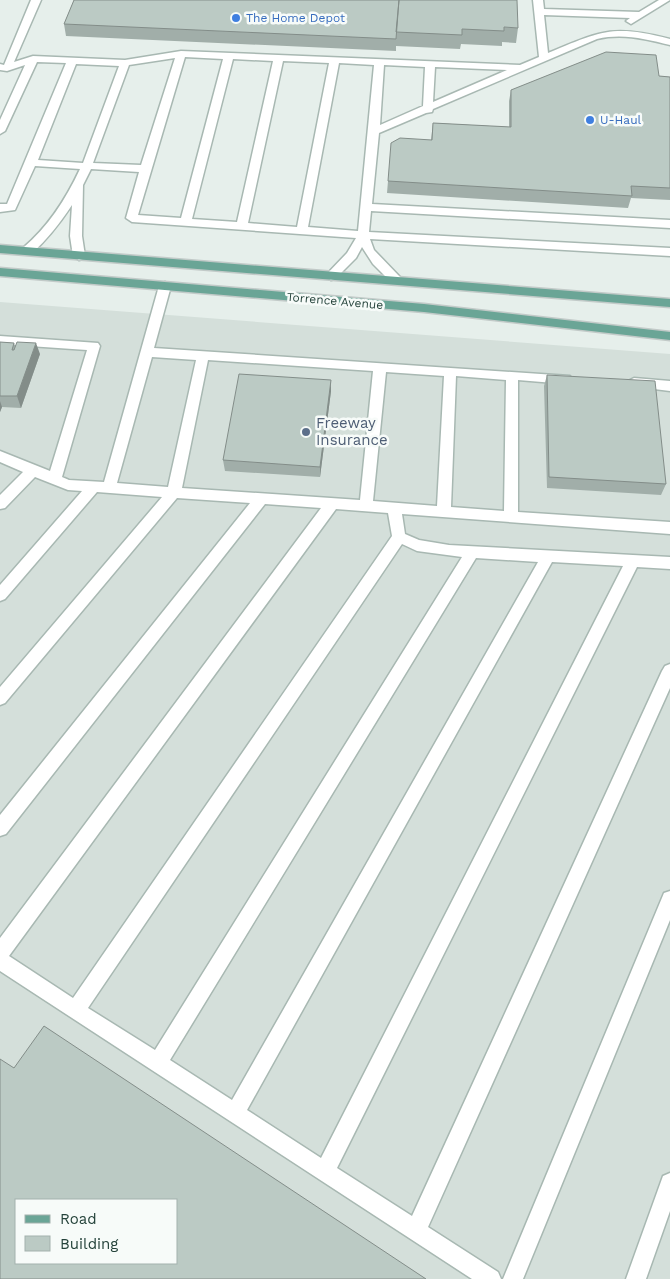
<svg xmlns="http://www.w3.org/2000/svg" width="670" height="1279" font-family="'Work Sans',sans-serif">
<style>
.built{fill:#d4dfda;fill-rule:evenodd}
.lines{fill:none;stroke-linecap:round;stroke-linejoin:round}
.minor-casing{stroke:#a8b8b2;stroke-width:3}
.major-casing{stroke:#c2cac8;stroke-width:3}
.minor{fill:#fff;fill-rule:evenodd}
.major{fill:#6aa596;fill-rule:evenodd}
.wall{fill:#a1aea9}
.shaded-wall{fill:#838d89}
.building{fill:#bbcac4;stroke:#838d89;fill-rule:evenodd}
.shop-dot{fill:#3f7fe0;stroke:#f7fbf9;stroke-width:2}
.service-dot{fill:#5c6f8a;stroke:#f7fbf9;stroke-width:2}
.labels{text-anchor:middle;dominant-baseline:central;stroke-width:5;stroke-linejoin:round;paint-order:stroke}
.far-shop-label{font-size:12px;fill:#366cbe;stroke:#f7fbf9;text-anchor:start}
.far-street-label{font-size:12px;fill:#24423a;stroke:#f7fbf9}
.service-label{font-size:15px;fill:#4e5e75;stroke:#f7fbf9;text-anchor:start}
</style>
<rect width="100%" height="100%" fill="#e6efeb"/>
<path class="built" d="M0,302L670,354V1279H0ZM16,1200H176V1263H16Z"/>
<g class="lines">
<g class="minor-casing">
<path id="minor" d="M31,0H41L14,62L33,56L125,60L181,51L520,65L539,57L533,0H543L544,9L639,12L659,0H670L631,24L626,21L630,18L544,15L548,53C601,31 613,24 670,39V45C645,39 623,33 597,39L433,109L432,112L426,113L379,133L372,204L670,220V228L371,211L369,232L670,248V256L370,239L374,250L400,277L402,280L400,283H392L373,264L362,247L356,258L335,279L331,280L325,276L347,253L356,238L132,222L126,218L139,172L91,169L83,185L82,236L85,256L83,259L79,260L73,256L70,236L72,205C60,223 47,240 31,254H23L21,251L23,248C48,227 66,199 80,169L35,166L15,210L0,212V204H7L66,63L37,62L5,131L0,134V120L25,65L7,71L0,70V64L4,65ZM185,57L223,59L181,218L138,215ZM175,58L141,165L93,163L129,65ZM233,59L273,61L237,222L192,219ZM283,61L329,63L297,227L248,223ZM339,63L374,65L358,231L308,227ZM76,64L119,66L83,163L38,160ZM384,65L425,67L423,106L380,125ZM435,67L507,70L433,102Z
M165,282L171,286L154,348L570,376L572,379L570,382L566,384L518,380V512L670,522V534L402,514L405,534L419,540L449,545L670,557V569L637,567L337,1168L412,1216L662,671L665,666L670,664V688L428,1227L498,1272L501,1279H472L0,971V938L321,508L265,504L6,834L0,836V815L250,503L177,498L5,703L0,705V687L162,497L97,492L5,599L0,601V585L82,491L68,490L35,477L5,508L0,509V495L23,472L0,462V451L50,471L87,350L0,344V336L98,343L100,346L62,477L69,480L104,482L159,286ZM152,357L196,360L168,487L117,483ZM208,360L373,371L360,500L182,488ZM386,372L444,376L437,506L373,501ZM456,376L506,380L504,511L451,507ZM336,509L388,513L392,536L73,998L9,956ZM402,544L417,551L462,557L155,1050L88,1008ZM476,558L538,562L232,1100L170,1060ZM552,562L623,566L321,1158L247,1110Z
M634,378L670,381V391L630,386L628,383L630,380Z
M670,891V920L523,1279H503L664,893Z
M670,1173V1211L646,1279H626L663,1176Z"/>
</g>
<g class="major-casing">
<path id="major" d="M0,245L670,299V307L0,253Z
M0,268L424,304L670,332V340L424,312L0,276Z"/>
</g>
<use href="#minor" class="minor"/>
<use href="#major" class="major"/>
</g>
<path class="wall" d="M74,0L518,28L516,43L502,42V46L461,44L460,49L396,46V51L66,36L64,24Z
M659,76L670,77V200L631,198L628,208L387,193L388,181L431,140L433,123L509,127V101L511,90Z
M0,342L14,343L15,346L40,354L21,408L2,407L0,412Z
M547,375L666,484L661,495L547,488L544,386Z
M331,380V391L320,477L225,471L223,460Z"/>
<path class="shaded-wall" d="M36,343L40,354L21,408L17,396Z
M331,380V391L320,477V467Z
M0,401L2,407L0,412Z"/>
<path class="building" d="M74,0H399L396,39L64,24Z
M399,0H517L518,28L504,27V31L462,29V35L396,32Z
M606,52L656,55L659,76L670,77V188L631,186L632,196L388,181L391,143L400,138L432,140L433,123L511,127V90Z
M0,342L14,343L12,350H14L17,342L36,343L17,396H0Z
M239,374L331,380L320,467L223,460Z
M547,375L655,381L666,484L549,477Z
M44,1026L426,1279H0V1059L14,1068ZM16,1200H176V1263H16Z"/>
<g class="shop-dot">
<circle cx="236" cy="18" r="5"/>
<circle cx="590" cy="120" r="5"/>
</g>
<circle class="service-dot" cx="306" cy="432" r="5"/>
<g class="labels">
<g class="far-shop-label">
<text x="246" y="18">The Home Depot</text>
<text x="600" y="120">U-Haul</text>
</g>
<g class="far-street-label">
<text transform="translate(335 301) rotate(5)">Torrence Avenue</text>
</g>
<g class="service-label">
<text x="316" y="423">Freeway<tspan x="316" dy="17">Insurance</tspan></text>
</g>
</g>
<rect x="15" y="1199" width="162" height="65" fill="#f7fbf9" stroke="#a3b1ad"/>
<rect x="25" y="1215" width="25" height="8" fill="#6aa596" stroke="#a3b1ad"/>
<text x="60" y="1224" font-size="15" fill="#24423a">Road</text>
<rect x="25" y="1236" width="25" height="15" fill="#bbcac4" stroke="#a3b1ad"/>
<text x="60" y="1249" font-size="15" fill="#24423a">Building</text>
</svg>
